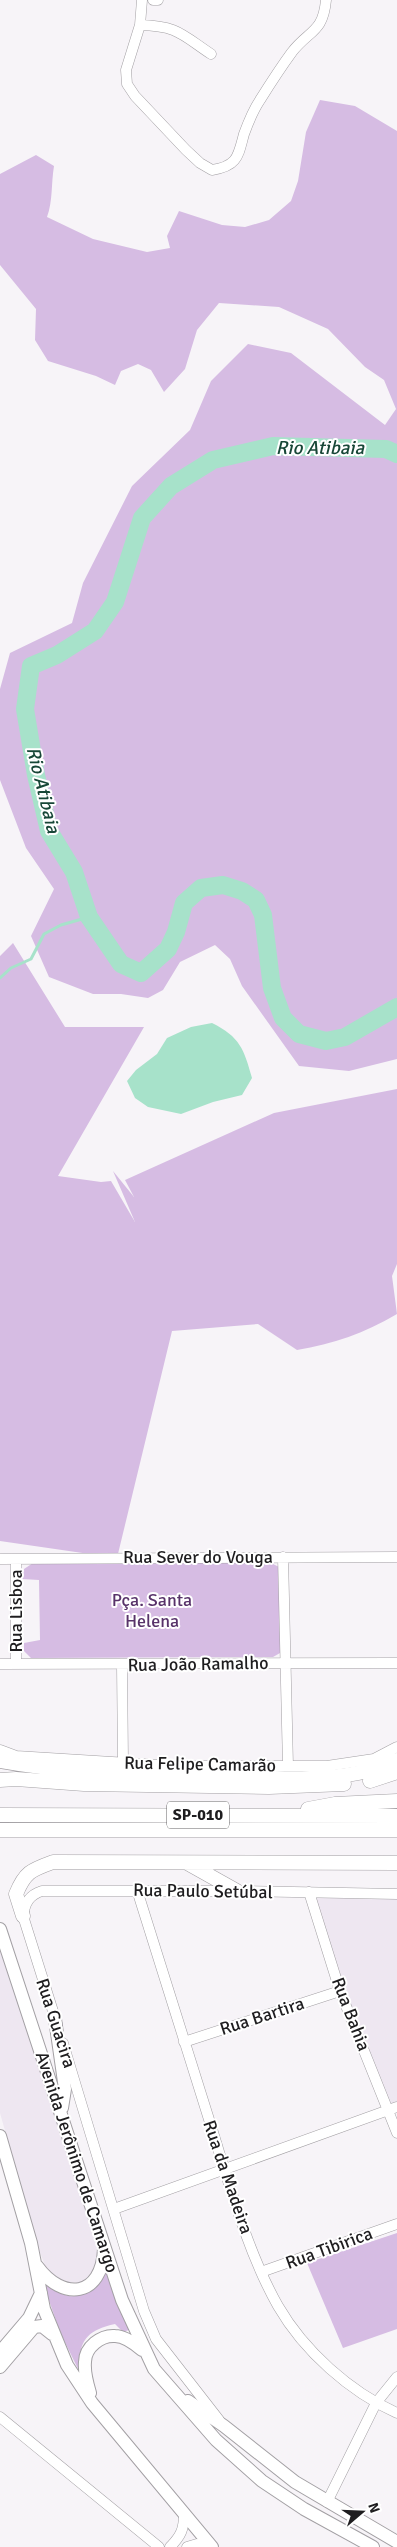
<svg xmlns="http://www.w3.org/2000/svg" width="397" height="2547" font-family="Signika,sans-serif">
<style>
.built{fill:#eee7f1}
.green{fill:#d6bce3}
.water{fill:#a7e2ca}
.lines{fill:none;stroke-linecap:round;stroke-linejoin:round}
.stream{stroke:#a7e2ca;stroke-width:3}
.river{stroke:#a7e2ca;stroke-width:18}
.minor-casing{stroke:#a3a0a4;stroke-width:11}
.major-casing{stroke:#a3a0a4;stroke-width:14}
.highway-casing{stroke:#a3a0a4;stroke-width:15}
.minor{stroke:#fff;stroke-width:10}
.major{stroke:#fff;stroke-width:12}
.highway{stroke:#fff;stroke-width:14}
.labels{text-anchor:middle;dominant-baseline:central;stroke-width:4;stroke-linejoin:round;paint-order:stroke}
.shield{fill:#fff;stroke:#626162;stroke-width:1}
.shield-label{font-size:16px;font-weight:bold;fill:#1e1d1f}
.street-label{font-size:18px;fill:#1e1d1f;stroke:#fff}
.park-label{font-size:18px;fill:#58336a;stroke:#fff}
.water-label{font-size:19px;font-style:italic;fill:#174737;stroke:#fff}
</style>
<rect width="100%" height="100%" fill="#f7f4f8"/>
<path class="built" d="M309,1892L397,1894V2107L389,2110Z
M0,1944L98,2242L99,2258L89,2279L81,2283L58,2282L48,2273L39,2250L0,2113Z"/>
<path class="green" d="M320,100L355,106L397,131V1059L349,1071L299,1066L242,986L230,959L215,945L180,962L163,990L148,998L121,994H93L49,977L31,936L54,889L26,848L0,780V689L10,653L72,623L83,583L132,486L190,430L211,381L248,344L291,353L385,425L396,409L384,380L365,367L328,329L279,307L219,303L197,330L185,369L164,392L151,370L138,364L121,371L115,385L96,376L48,361L35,340L36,309L0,265V174L36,155L54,166C51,184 53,201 47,217L93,239L147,252L170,248L167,236L179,211L222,225L245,227L269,220L291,201L298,181L306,132Z
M13,943L65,1027H144L58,1176L101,1182L111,1181L135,1222L113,1171L134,1197L125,1180L274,1113L397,1089V1264L392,1276L397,1314C365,1333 333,1344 297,1350L258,1324L172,1331L117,1558L0,1541V956Z
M269,1562L279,1567L281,1648L280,1653L273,1657L31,1658L24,1651V1643L40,1640L39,1580L22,1579L24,1569L33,1563Z
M397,2233V2329L343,2348L307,2263Z
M108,2267L117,2302L129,2330L123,2332L115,2324C88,2330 78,2340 80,2368L78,2369L60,2332L44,2286L46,2282C51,2286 57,2292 62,2294C81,2302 102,2288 103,2269Z"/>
<path class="water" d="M212,1023C240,1037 244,1049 252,1078L242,1095L213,1102L181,1114L148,1107L135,1098L127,1081L136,1070L157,1054L167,1038L191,1027Z"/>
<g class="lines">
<path class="stream" d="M0,978L11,968L31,959L44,934L61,925L89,917"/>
<path class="river" d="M397,454L386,449L273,446L213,460L171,486L142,518L115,602L95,631L57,655L31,666L25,709L36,775L49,831L74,872L89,917L121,964L141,973L168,949L176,932L184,903L201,888L223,885L242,891L256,900L263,915L272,988L283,1018L299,1034L326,1041L345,1037L397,1007"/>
<g class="minor-casing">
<path id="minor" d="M142,0L140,25L126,70L127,84L135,96L186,150L200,163L212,170C238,166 238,156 244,134C248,123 254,109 260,100C270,84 281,67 292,52C309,30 323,33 326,0
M153,0H158
M140,25C178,26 181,34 211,54
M283,1557L288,1766
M0,1559L397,1557
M0,1664L397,1663
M16,1664V1559
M122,1665L123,1762
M0,1750L16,1756L176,1766H327L374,1759L397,1747
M137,1890C162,1970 187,2049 212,2129C230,2187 248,2253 278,2306C304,2351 350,2392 397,2413
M309,1892L340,1991L397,2133
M57,2024L23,1916C25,1903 29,1895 42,1891H237L397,1894
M184,2042L340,1991
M63,2043L144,2311L156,2339L219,2420
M114,2209L397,2107
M261,2272L397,2224
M0,2417L159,2547
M327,2502L376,2403L397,2377
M170,2547C181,2536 184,2529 184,2514
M187,2547L197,2544L207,2547"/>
</g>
<g class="major-casing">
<path id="major" d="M0,1929L122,2300L154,2369L216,2440L262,2481L304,2509L373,2547
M55,2019L65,2089L62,2108
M0,2136L31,2243L44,2309L67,2365L92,2403L212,2547
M37,2266C63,2302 102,2297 104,2249
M0,2352L29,2318L41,2293
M0,2367L34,2327L42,2326L52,2334
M90,2393C87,2383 84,2372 85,2362C85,2347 101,2335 115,2336C125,2336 135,2344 142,2350
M188,2401L224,2426L295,2482L397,2542"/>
</g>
<g class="highway-casing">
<path id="highway" d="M0,1761C70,1774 141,1774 213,1776C266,1777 349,1786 397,1760
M0,1780L16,1779L84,1784L269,1787L344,1784
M370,1781L397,1772
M308,1809L335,1804L397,1801
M0,1815L397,1816
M0,1830H397
M187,1863L237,1891
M23,1916L16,1894C25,1872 31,1870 53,1862L397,1863"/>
</g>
<use href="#minor" class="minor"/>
<use href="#major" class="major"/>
<use href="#highway" class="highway"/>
</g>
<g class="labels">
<rect class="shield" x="167" y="1801.5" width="62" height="27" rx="4"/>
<g class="shield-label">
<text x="198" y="1815">SP-010</text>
</g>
<g class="street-label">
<text x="198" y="1557">Rua Sever do Vouga</text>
<text transform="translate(16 1611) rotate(-90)">Rua Lisboa</text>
<text transform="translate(198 1664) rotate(-1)">Rua João Ramalho</text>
<text transform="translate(200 1764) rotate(1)">Rua Felipe Camarão</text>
<text transform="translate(203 1891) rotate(1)">Rua Paulo Setúbal</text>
<text transform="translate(351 2014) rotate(69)">Rua Bahia</text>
<text transform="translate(262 2016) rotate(-18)">Rua Bartira</text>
<text transform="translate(56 2023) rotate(72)">Rua Guacira</text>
<text transform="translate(77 2162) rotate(72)">Avenida Jerônimo de Camargo</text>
<text transform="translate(228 2177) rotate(71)">Rua da Madeira</text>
<text transform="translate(329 2248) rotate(-20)">Rua Tibirica</text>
</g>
<g class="park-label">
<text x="152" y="1600">Pça. Santa<tspan x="152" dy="21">Helena</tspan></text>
</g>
<g class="water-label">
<text x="320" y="448">Rio Atibaia</text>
<text transform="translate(43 790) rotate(76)">Rio Atibaia</text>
</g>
</g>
<g transform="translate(362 2512) rotate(71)" stroke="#ffffff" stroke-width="4" paint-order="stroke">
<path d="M0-4L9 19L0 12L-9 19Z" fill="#1e1d1f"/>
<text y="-8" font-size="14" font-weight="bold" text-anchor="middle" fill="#1e1d1f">N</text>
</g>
</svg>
